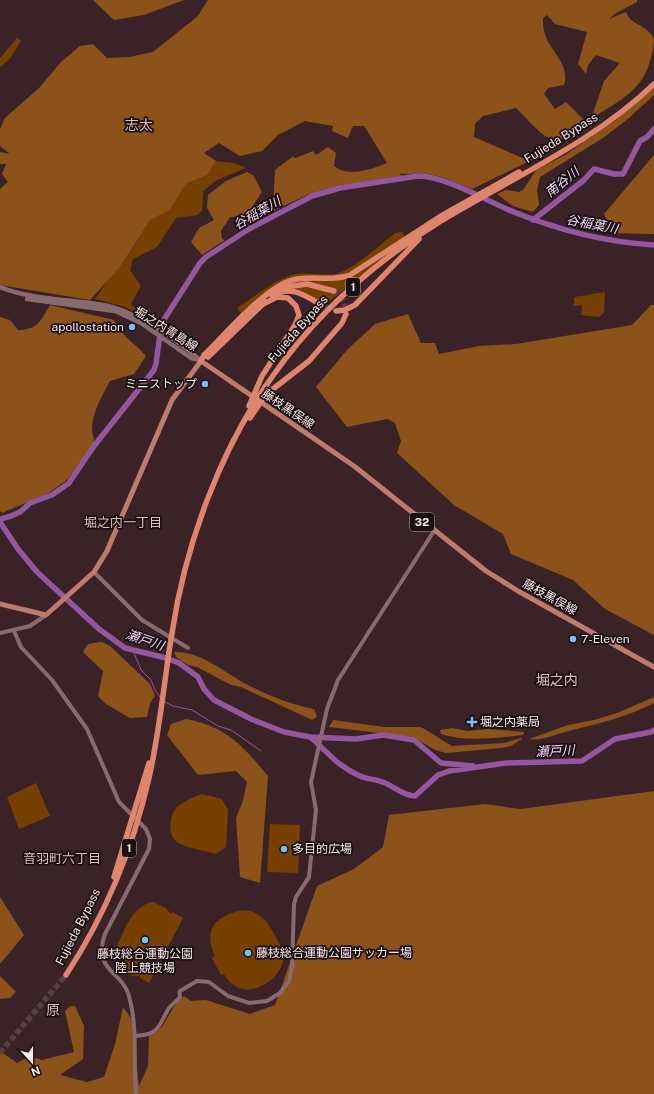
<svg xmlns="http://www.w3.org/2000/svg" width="654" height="1094" font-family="'Public Sans','Noto Sans JP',sans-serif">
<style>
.green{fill:#754000}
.forest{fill:#8b5319}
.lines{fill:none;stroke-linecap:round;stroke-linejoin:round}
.stream{stroke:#9357a0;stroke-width:1}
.river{stroke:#9357a0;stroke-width:5.5}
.motorway-tunnel{stroke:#574043;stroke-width:5.5;stroke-dasharray:5.5 3;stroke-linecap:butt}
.tertiary{stroke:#886b6e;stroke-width:4}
.secondary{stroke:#886b6e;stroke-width:4.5}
.primary{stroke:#bc7b6d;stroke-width:5}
.motorway{stroke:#df856d;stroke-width:5.5}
.poi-dot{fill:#7abff8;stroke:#1a0f11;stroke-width:1.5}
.labels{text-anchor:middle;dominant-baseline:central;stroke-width:3.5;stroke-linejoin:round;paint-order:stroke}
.shield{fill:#1a0f11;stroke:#b7a8a9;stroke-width:1}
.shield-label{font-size:11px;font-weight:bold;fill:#fae9ea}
.street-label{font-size:12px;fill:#fae9ea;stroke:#1a0f11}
.poi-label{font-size:12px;fill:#fae9ea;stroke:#1a0f11;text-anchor:start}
.water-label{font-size:13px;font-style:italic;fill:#f5d5fc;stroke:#1a0f11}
.neighbourhood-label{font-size:13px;fill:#debdc1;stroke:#1a0f11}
.quarter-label{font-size:14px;fill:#debdc1;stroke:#1a0f11}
</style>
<rect width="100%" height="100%" fill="#3a2226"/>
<path class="green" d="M17,38L21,41L9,60L0,67V58Z
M214,161L234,163L246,168L217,180L203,191L202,211L197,215L176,218L157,247L133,259L130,270L141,286L131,304L145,318L125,307L95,299L114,271L120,267L150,220L170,210L186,184L207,175Z
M402,232L405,237L348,275L306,277L279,284L221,335L241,313L237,308C254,297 277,278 296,274C309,272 327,276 336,274C356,268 378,246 395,233Z
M400,244H403L324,305C313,298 301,289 287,289C303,282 317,287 333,293L335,290C316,284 301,282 282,286C298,273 329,283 348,277C362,273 387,253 400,244Z
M605,292L604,313L599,317L581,315L582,305L574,306V297Z
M36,783L50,816L19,829L7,797Z
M202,794L222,799L228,810L226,847L216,854C207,851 183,847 177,842C167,834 169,816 177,807C184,801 193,797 202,794Z
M270,824L300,825L298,873L267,872Z
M153,902L166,908L171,914L173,912L183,918L149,983L140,978V976C124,977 116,969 114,953C123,935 130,906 153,902Z
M243,910C258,911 266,919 273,932C278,941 283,949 283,958C283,977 254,997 237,987C231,984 228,980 224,974L221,975L212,958L215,956C202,929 217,915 243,910Z"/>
<path class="forest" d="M93,0H184L144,15L114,20Z
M208,0H637V2L616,13L609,19L626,12C627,14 629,18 631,20C638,25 650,29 654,39C654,44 653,51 651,57C644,91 618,101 591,119L604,81L620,63L596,55L588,65L586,74L578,64L587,32L555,24L547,15L543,18C543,22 543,27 544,31C548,50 571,64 564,85L548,88L544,94L555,109L566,102L587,123C552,156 543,134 516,108L483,116L475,124L474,137L525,159L545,148L553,146L551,151L540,156L472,189C458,183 443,176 427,174C418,173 409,175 399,173L402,176L338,186L309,194L273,211L275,170L292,157L296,158L313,151L316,155L328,147L336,153L334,166C349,178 372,169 387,163L364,126H353L348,138L332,131L333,126L305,121L278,135L262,151L240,156L219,143L204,153L216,161L207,175L186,184L170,210L150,220L120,267L90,300L0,285V189L8,182L2,174L6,164H0V152L10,154L0,146V129L5,118L39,88L61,62L80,46L93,44L107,58L129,57L153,52L198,16Z
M654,88V95L629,118L603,138L540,177L537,190L539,205L533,212L513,206L497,194L506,190L519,192L523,190L536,170L565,155L616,120Z
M654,155V234L613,233L604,214Z
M247,172L253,175L262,192L246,216L230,217L221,231L222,239L225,240L202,255L191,242L199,228L214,220L207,208L208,195L226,181Z
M50,305L114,320C122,337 134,342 146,356L134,374L110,381C102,396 93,411 92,428C92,433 94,437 94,443L68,479L49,493L2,513L0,511V317L10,320L18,330C37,330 41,321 50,305Z
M651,305H654V635L605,609L573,580L511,554L503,534L454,505L397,453L401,441L395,423L387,419L347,427L316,387L347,350L375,324L408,314L421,343H435L439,354L479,346L516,344L632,325Z
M102,642L110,646L150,684L155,695L150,704L147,717L130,718L106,704L98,696L103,671L83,652L88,644Z
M174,652C200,651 223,671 244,683C265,694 291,705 314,709L317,717L312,720L241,687L231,685L197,667L188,665L176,657Z
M654,697V703C625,718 596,724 565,732C553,735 542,741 529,739L568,725L594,720L617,713Z
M186,719C227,727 242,745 268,776L260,883L240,877L236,818L243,801L247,782L236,771L198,775L167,735L171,724Z
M333,720L384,727H421L452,746L504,743L521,738L522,739L511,746L501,748L446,753L435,750L413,737L329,727Z
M452,728L468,731L488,729L524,732L523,735C496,738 466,742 441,734L440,730Z
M654,791V1094H0V1051L17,1063L30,1056L42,1060L74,1052L65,1011L70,1006H75L84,1026L83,1059L60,1075L87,1082L104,1077L115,1044L123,1007L131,1018L139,1086L148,1066L149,1036C168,1029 167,1009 184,996L191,1001L206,1000L250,1014L275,1005L317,886L354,869L383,847L389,815L485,804L521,809Z
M0,897L24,935L0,964Z
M0,976L16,992L10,998L0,999Z"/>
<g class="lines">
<path class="stream" d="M125,648L134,653L141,670L151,680L155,690L160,697
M165,702L173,706L192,710L218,726L231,730L261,751"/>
<path class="river" d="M533,220L584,180L594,169L614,174H623L640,141L647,137L654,129
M0,519L11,516L20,512L30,503L52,495L69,483L94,446L154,370L156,364L161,327L165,318L200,263L206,257L249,229L312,196L340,188L418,176C445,176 483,199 509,210C557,230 602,242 654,245
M0,522L18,549L37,572L99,629L125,648L166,658L179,663L198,677L204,689L214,700L251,719L284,732L310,737L356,739L383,735L414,740L441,763L473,766
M310,737C328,752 337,766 360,776C369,780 379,779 387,784C396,788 404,796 415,796L438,775L449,771L506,763L582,761L615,739L651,732L654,730"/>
<path class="motorway-tunnel" d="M334,291L344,301L346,312
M318,303L333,310
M0,1053L66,975"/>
<path class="tertiary" d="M94,572L142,620L188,648
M14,631L21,647L52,680L87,729L119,802L146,829L150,839L149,849L105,934C92,972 123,971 129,996C138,1028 133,1061 136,1094
M0,633L30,626L46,615
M135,1036C160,1034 157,1028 169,1008C171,1005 178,1000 180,997C180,995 179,993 180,991L197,981L209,982L228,996L249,1003L267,1001L280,993L289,981L292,967L294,904L296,897L309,877L316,810L311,782L327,709L338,680L434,531"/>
<path class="secondary" d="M0,287C33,300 68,299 103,305C133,310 178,340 201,361
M27,299L115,311L141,323L191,358L199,360"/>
<path class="primary" d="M0,604L46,615L94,572L107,551L172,400L201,361L354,466L486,571L518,591L654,667"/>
<path class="motorway" d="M280,288L307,284L334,291
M272,296C289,285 303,294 318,303
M336,311L345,310L355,305L419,239
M208,357L265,302
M201,361L204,355C225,335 265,287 293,280C312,275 331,282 350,275L441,216L519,172
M249,406L262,376L295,325L299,315L296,306L288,298L277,297L263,304
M250,418L263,399L273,389L309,361L342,323L346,314
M114,877L149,763
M66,975C106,914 133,848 149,778C160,730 164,681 172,633C185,546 220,449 272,377C316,314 376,261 441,221C513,177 593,143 654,84"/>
</g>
<g class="poi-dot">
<circle cx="132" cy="327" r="4"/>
<circle cx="205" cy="384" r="4"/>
<circle cx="573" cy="639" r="4"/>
<path d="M470 716h4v4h4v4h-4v4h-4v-4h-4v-4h4z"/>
<circle cx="284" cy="849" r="4"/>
<circle cx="145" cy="940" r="4"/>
<circle cx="248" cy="953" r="4"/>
</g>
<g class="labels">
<g class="shield">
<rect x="346" y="278" width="14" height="18" rx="3"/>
<rect x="410" y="513" width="24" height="18" rx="3"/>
<rect x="122" y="839" width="14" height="18" rx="3"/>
</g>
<g class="shield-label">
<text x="353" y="287">1</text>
<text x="422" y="522">32</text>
<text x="129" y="848">1</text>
</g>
<g class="street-label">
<text transform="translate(561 138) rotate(-32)">Fujieda Bypass</text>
<text transform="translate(166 329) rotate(32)">堀之内青島線</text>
<text transform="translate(298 329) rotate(-49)">Fujieda Bypass</text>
<text transform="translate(288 409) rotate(34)">藤枝黒俣線</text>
<text transform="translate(550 597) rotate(29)">藤枝黒俣線</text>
<text transform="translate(78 927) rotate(-63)">Fujieda Bypass</text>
</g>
<g class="poi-label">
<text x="124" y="327" text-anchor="end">apollostation</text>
<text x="197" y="384" text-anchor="end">ミニストップ</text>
<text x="581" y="639">7-Eleven</text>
<text x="480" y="722">堀之内薬局</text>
<text x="292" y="849">多目的広場</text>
<text x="256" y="953">藤枝総合運動公園サッカー場</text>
<text x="145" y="954" text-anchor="middle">藤枝総合運動公園<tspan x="145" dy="14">陸上競技場</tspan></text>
</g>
<g class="water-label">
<text transform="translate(562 182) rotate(-39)">南谷川</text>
<text transform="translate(257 213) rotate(-30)">谷稲葉川</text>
<text transform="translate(592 224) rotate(11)">谷稲葉川</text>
<text transform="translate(145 640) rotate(19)">瀬戸川</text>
<text transform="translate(555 751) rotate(-3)">瀬戸川</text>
</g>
<g class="neighbourhood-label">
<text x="123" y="522">堀之内一丁目</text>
<text x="62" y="858">音羽町六丁目</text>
</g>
<g class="quarter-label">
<text x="139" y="125">志太</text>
<text x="557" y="680">堀之内</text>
<text x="53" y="1010">原</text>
</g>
</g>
<g transform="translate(32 1062) rotate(159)" stroke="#1a0f11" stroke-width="3" paint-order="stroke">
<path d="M0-3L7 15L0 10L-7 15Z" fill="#fae9ea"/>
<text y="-6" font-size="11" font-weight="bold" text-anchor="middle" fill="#fae9ea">N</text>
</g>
</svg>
